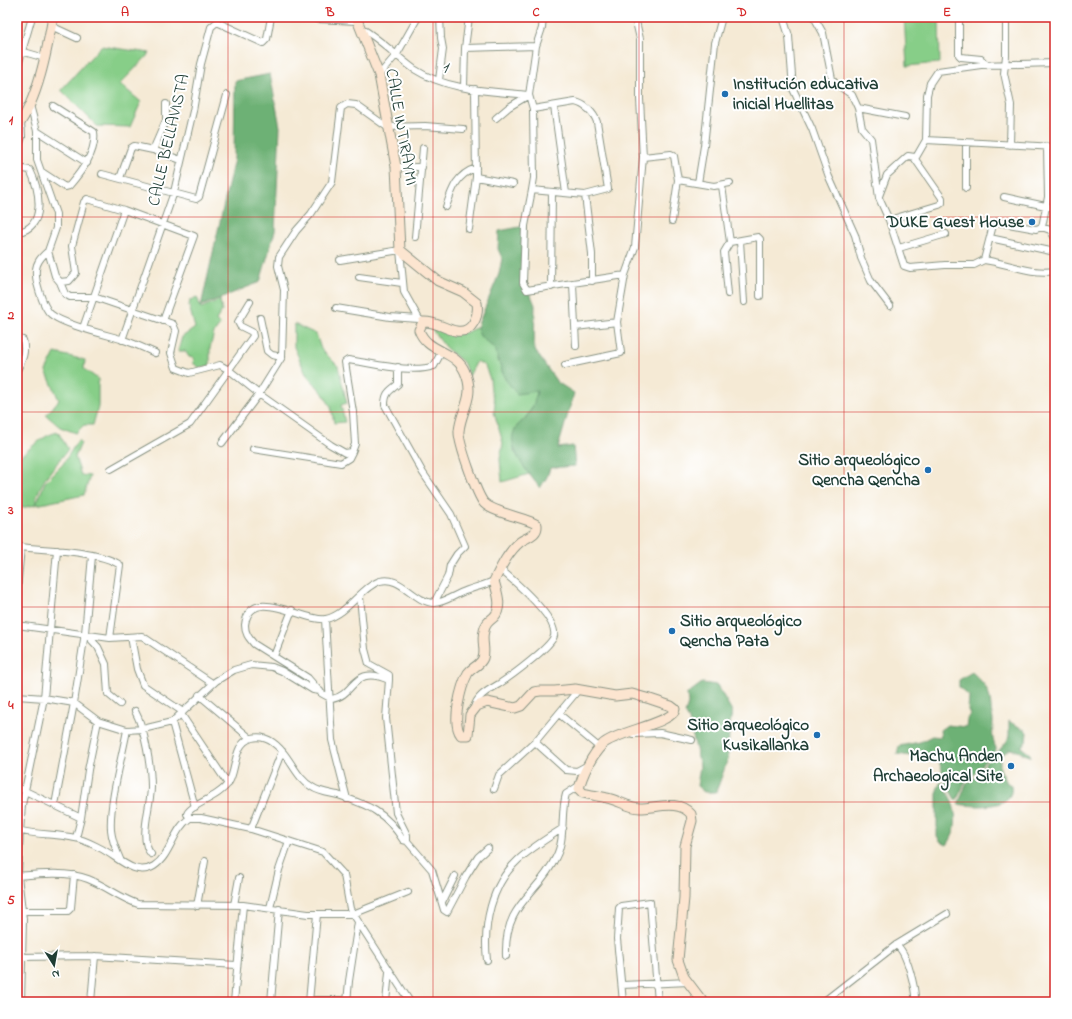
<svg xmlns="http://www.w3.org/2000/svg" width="1072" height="1019" font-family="'Indie Flower',sans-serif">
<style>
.green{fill:#87ce88;stroke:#53865e}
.forest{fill:#6db174;stroke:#467754}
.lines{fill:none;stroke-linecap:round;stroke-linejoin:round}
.street-casing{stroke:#8a9484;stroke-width:8}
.secondary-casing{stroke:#8a9484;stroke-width:11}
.street{stroke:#fff;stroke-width:6}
.secondary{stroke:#fce5d0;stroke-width:9}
.grid{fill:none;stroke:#d62828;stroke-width:1;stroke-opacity:0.55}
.poi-dot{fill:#1f6fb2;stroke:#fff;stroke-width:1.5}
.labels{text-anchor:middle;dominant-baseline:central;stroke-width:4;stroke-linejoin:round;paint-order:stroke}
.street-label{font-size:17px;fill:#1f3d34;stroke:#fff}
.poi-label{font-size:17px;font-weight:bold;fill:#1f3d34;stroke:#fff;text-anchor:end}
.neatline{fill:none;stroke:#d62828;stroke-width:1.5}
.grid-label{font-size:13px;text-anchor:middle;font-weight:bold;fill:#d62828}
</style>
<rect width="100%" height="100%" fill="#fff"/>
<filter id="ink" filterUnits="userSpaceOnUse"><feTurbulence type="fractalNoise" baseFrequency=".025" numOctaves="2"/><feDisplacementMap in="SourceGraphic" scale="8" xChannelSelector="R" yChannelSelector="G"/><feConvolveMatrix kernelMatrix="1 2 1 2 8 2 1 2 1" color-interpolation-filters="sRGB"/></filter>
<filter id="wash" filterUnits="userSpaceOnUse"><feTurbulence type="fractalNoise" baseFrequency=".012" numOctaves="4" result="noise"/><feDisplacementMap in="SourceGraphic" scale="16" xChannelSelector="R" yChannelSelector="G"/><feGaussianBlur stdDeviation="0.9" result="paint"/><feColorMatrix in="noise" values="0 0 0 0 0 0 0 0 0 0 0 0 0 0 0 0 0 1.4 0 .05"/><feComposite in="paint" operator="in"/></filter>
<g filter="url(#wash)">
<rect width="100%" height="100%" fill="#f5ead5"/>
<path class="green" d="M904,17H939L940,63L907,66Z
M101,46L150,53L120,84L141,102L130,127L97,126L61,90Z
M197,297L201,308L220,300L222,311L216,320L220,325L214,333L210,348V365L200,368L193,363L194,358L189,357L185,351H178L182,337L195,328L189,306L190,300Z
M294,324L316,334L321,349L338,366L347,403L341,405L345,422L334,423L331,407L322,392L306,374L294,347Z
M430,327H437L465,333L477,327L480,336L494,348L505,379L538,391C534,407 528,417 515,428L514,451L529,474L502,482L500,459L503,443L494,412L495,403L491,391L490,379L485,366L477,361L469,376L463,362L446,348Z
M55,353L85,360L84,369L98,379V407L93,425H84L76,433L60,427L46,415L59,400L46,371Z
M58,432L68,449C54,469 39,480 35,505L17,509V458C31,449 42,435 58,432Z
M78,440L81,443L75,457L81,475L90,476L84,495L36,505L45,482L63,464Z"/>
<path class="forest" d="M270,74L280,127L275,231L260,282L201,306L234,159L235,81Z
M525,226L524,278L535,305L534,349L557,382L574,393L558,448L573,446L575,466L550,468L547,477L540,488C530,475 503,445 516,428C518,424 522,422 525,419C532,410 535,402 537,391L517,394L505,379L494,348L480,336L477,327L499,274L502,258L498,249L499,231Z
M972,672C985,684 990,690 991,708C991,712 993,717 993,721C993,731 991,738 996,748V751L988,757L972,777L966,781L956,801L942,777V769L938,760L897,754L899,746L920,742L932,736L941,737L940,730L947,725L966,727L967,719L970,714L968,710L969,696L959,687V680Z
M702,683L717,685L732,711L729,732L728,759L716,792H704L697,786L700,766L689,720L685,713L688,704L687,694Z
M1009,721C1015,726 1021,726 1027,732L1026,742L1022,745V748L1030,754L1031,757L1016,750L1010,749L1000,756V769L1007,783L1011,785C1016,810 974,807 958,804L967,783L976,777L987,761L997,753L1007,741L1009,736Z
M941,781C954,801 963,823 947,845L940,842L937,837V790Z"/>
</g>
<g filter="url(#ink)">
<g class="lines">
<g class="street-casing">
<path id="street" d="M312,17L316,19L357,21
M783,17L789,36L793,89L812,129L829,177L855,235L861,258L871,281L890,306
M814,17L823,33L832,79L835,83L852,95L858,108L862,128L871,139L879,198L889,220L904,266L910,268L945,265H974L984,260C1007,263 1031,275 1055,271
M959,17V55L961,57L981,59L987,65
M1006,17V56L1004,73L1011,105L1010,145
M51,26L77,38
M361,28C380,39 396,56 414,69C448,91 491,91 529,95
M465,48L536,46
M17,50L45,58
M17,69L32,17
M379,75L397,54L418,17
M439,80L443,49L441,38L440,17
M464,87L465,48L469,17
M30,105L37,131V160L56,214V228L48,251L55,276L60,282L69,281L76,273L72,246L84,202L87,199L124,210L194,236L163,321
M554,106L566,193
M858,108L905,117
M533,109L575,102C585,104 594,113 597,122L608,189L585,195L532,190L534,178L533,109L529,95L536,46L542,28L543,17
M496,118L509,107L529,95
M37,131L87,163
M926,140L1055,147
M153,150L166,120V104
M17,151L22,137L21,122
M643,157L671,154L674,156L678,180L714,186L730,183
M396,167H422
M17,168L30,170C40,189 47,229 17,232
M42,172L65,187L69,186C81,172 97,152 94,132L53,106
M102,174L196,199L199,197L227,95
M476,177L513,184
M120,178L131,148L134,146L153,150L181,160
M698,183L704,146L715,43L722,17
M722,186L730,242L758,237L760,239V296
M966,188V143
M532,190L525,226L523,283L527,290L625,275
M585,195L592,254V281
M879,196L887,175L908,156L915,157
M1004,197L1055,208
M446,207C452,189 457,174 476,168
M889,220L939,205L942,203V198L915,159L926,140L927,95L930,83L938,71L981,65L1055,63
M672,221L678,180
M997,222L1036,229L1042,227L1048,197L1047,147
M1042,227L1050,230L1055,238
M469,229L476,177L475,89
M415,237L423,148
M990,238L1055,252
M740,241L744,302
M899,248L946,234
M48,251C36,261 34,268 37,283C39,291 43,304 48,311C55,323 107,335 121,339C133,343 144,348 155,353
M340,260L400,250L404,292L419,319
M984,260L992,229
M359,277L402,283
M60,282L65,294L70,297H94L173,324L176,331L171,353L176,368L189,373L220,365L229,370L259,394L331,445L345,453L352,452L355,444L353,412L345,362L348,360C372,363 412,374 434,366L442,351
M573,284L576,346
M551,287L552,192
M728,294L724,252L730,242
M336,308L390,317L419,319L422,321
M576,327L617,322
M83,328L124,210
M17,338L23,340C26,352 23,359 17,370
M122,340L174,192L193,111L201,64L211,27L217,22L263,43L267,39L271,17
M282,357L284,290L278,266L279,257L296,231L311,214L332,182L341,108L347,104L356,105L387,127L425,126L463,129
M565,365L621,353L617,322L625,275L635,247L643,157L640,99V39L635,17
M398,367V384C390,391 385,392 385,405L423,473L451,514L465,546L457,554L450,565L448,576L434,603
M222,443L259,394L282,357L272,355L267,351L260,318
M253,449L341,463L349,458L352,452
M111,469L190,424L253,336L252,332L240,326L238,322L250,302
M17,547C41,549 101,551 120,565L110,638
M17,591L21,547
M360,597L365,649L369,664L389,675V680
M325,619L332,740L347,799
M17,625L110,638L142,636L212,683
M85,633L98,647L106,664L108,694L120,704
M131,637L137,669L143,685L183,712
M274,656L292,610
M199,695L250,738
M17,696L44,698L74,703L98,721L127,730L143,729L172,722L216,681L234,670L251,665L272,667L282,671L313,690L320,691
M474,708C477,695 489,690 499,684C510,677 551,647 554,636C558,618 513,580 500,569
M135,711C145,729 151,767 151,787C151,806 138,839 151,854
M181,714L228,784
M559,714L600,748
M172,722L195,807
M633,734L660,733L692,740
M535,742L566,770L577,771L588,765
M17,787L81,818
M494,789L499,775L535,742L579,689
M55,805L74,703L85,633L92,556
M251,829L282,751
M17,830C36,835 56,834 75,838C83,839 92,844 100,848C117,856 135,878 154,866C171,855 173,829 190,818
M76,838L81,818L88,770L98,721
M407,841L432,870L444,910L447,912L466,876L478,857L488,848
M120,859C116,850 112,841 111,830C109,804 122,757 127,730
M17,876C39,874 68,871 88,879C106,886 120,898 138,904L243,905L308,914H353L408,892
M442,902L455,876
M234,905L239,878
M197,906L205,861
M270,908L279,870L289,841
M22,911H68L71,908L74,875
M896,945C907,951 916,990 915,1002
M506,956C504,902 537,897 556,857C566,838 560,814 566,794L580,785
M17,957L95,956L236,965
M487,960C483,925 491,885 518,860C531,848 548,838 563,828
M622,985L689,982
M309,1000H348
M21,1002L23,919L18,876L20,831L22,805L44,698L57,550
M91,1002L95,956
M234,1002L243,905
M271,1002L279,909
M309,1002L317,914
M347,1002L349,981L358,922
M386,1002L389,972
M410,1002L350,909L344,875L323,852L251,829L201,818H190L187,814C191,804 219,798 229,782C237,769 233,743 252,738C268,734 280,747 288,759C295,769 301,781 312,787C319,792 329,793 338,795C368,805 386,812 403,840L407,841V835L396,813L386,718L389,680C352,664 356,695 332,699L321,693L308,678L254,644C249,638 245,634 245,625C250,583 305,623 326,619C348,614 361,587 380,581C401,575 413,602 434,603C444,603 456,594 465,591C475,587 485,585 494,581
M623,1002L617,939L619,908L621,906L650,902L658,1002
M823,1002L896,945L947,914"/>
</g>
<g class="secondary-casing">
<path id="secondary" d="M356,17L379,75L396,167L400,250L438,281L463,292L477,303C479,315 473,334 456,331C445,329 435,321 423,322L419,330C427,353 456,350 465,372C476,397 461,409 459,431C458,442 477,495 484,503C495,514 529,518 537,525C538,535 527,537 520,542C508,552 501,567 494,581C497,592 503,607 494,617C489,621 485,624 484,631C481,640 486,650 483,658C480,666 472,667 468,673C461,686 451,723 461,735H468L470,715L477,706L487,702L515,708L521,706L534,692L540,691H555L575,689L615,696L632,694L650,699L671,706L675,709C674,723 614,732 602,745C592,755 582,775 579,789L583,793C591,795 599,796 607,798C618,800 629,808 640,808C657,808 678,799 691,814L692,821L685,846L684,898L678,960L684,977L703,1002
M17,127C38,100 47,50 53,17"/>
</g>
<use href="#street" class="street"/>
<use href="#secondary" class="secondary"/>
</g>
</g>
<path class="grid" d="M228,17V1002M433,17V1002M639,17V1002M844,17V1002M17,217H1055M17,412H1055M17,607H1055M17,802H1055"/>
<g class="poi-dot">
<circle cx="725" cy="94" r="4"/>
<circle cx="1032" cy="222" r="4"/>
<circle cx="928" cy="470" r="4"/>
<circle cx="672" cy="631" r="4"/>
<circle cx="817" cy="735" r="4"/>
<circle cx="1011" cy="766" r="4"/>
</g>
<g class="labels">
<g class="street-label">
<text transform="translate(446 68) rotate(19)">1</text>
<text transform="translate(401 127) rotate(80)">CALLE INTIRAYMI</text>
<text transform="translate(169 140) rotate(-77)">CALLE BELLAVISTA</text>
</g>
<g class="poi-label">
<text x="733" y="84" text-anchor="start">Institución educativa<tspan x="733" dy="20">inicial Huellitas</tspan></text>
<text x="1024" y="222">DUKE Guest House</text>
<text x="920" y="460">Sitio arqueológico<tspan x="920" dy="20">Qencha Qencha</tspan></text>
<text x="680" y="621" text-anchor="start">Sitio arqueológico<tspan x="680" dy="20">Qencha Pata</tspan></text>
<text x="809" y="725">Sitio arqueológico<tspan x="809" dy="20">Kusikallanka</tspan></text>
<text x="1003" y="756">Machu Anden<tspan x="1003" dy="20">Archaeological Site</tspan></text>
</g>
</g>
<rect width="1072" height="1019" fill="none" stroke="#fff" stroke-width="44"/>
<g transform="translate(54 965) rotate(169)" stroke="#ffffff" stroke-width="3" paint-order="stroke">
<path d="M0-3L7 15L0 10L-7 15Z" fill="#1f3d34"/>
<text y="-6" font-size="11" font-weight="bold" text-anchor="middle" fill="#1f3d34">N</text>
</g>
<rect x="22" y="22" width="1028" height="975" class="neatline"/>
<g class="grid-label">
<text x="125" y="16">A</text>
<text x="330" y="16">B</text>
<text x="536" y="16">C</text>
<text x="742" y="16">D</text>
<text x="947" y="16">E</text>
<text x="11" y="124">1</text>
<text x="11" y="319">2</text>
<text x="11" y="514">3</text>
<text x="11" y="709">4</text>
<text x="11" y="904">5</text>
</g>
</svg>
